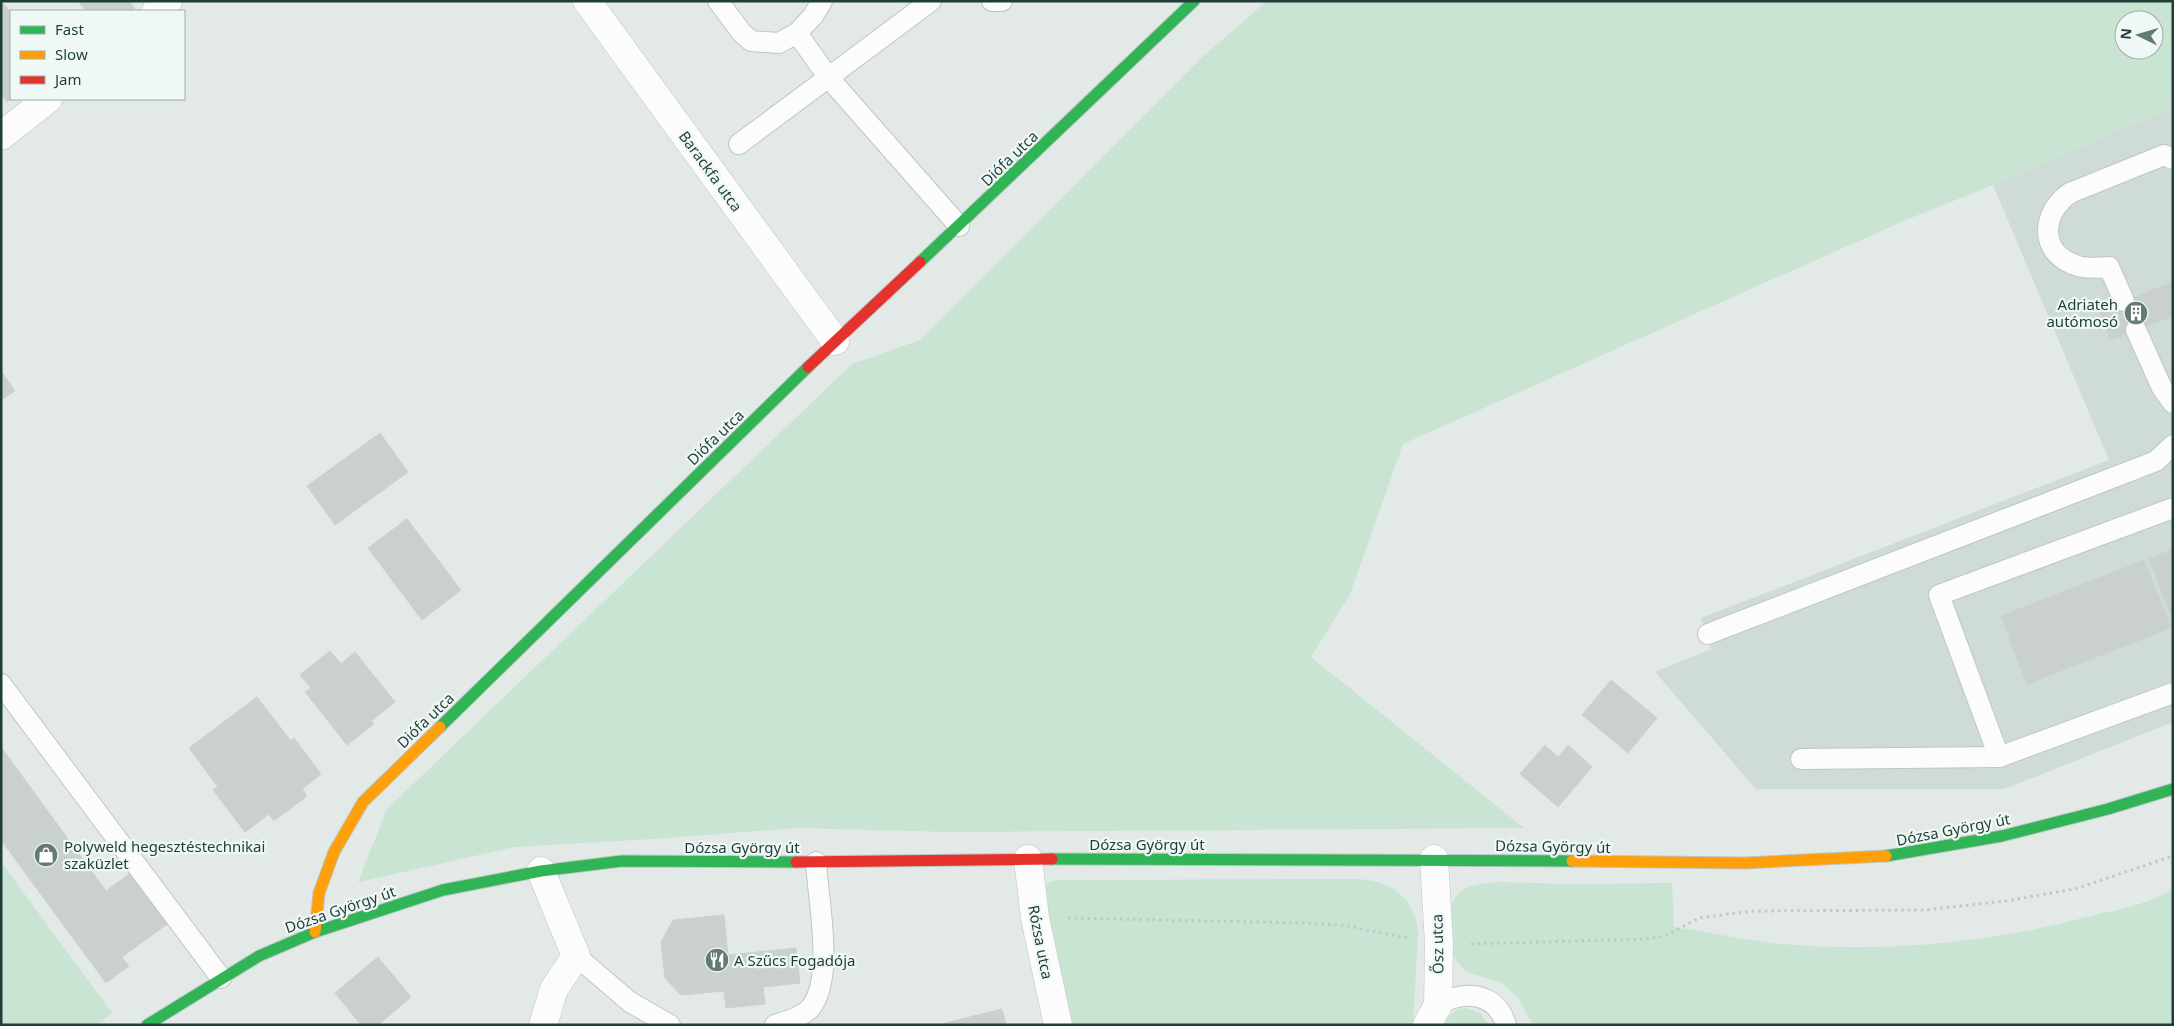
<svg xmlns="http://www.w3.org/2000/svg" width="2174" height="1026" font-family="'Noto Sans',sans-serif">
<style>
.built{fill:#cfdbd6}
.green{fill:#cae4d3;fill-rule:evenodd}
.building{fill:#c9d0ce;stroke:#cbd2cf}
.lines{fill:none;stroke-linecap:round;stroke-linejoin:round}
.lane-casing{stroke:#bfc6c3;stroke-width:22}
.street-casing{stroke:#bfc6c3;stroke-width:29}
.fast-casing{stroke:#bdc7c4;stroke-width:13}
.slow-casing{stroke:#bdc7c4;stroke-width:13}
.jam-casing{stroke:#bdc7c4;stroke-width:13}
.path{stroke:#bfcac7;stroke-width:3;stroke-dasharray:2.5 4;stroke-linecap:butt}
.lane{stroke:#fbfcfb;stroke-width:20}
.street{stroke:#fbfcfb;stroke-width:28}
.fast{stroke:#30b455;stroke-width:11}
.slow{stroke:#ff9f0a;stroke-width:11}
.jam{stroke:#e5322d;stroke-width:11}
.labels{text-anchor:middle;dominant-baseline:central;stroke-width:4.5;stroke-linejoin:round;paint-order:stroke}
.street-label{font-size:15px;fill:#1e3e38;stroke:#f0f8f5}
.poi-label{font-size:15px;fill:#1e3e38;stroke:#f0f8f5;text-anchor:start}
</style>
<rect width="100%" height="100%" fill="#e2e9e6"/>
<path class="built" d="M2173,107V722L2004,789H1756L1655,672L1711,649L1701,618L2109,460L1993,185Z"/>
<path class="green" d="M1267,1H2173V107L1993,185L1906,220L1403,444L1350,594L1311,657L1524,828L948,832L797,828L653,839L514,847L358,882L387,809L852,364L920,340L1202,57ZM2124,20H2154V50H2124Z
M1,862L112,1013L97,1025H1Z
M1358,879C1389,880 1416,898 1418,932L1413,1025H1070L1049,949L1044,887L1049,882L1057,880Z
M1501,882L1567,884L1672,883L1674,927C1713,933 1754,942 1794,945C1890,952 1990,942 2083,918C2114,910 2146,906 2173,889V1025H1533L1518,998L1502,983L1467,972C1443,953 1437,910 1463,890C1474,883 1488,883 1501,882Z
M1466,1008L1480,1013L1489,1025H1444C1448,1015 1455,1009 1466,1008Z"/>
<path class="building" d="M1,1L11,12L12,99L7,102L1,95Z
M78,1H129L135,9L132,11H86Z
M2173,282V316L2110,340L2099,311Z
M1,371L15,391L1,400Z
M380,433L408,472L335,525L307,486Z
M407,519L461,590L422,620L368,548Z
M2173,549V620L2149,559Z
M2144,560L2171,628L2027,684L2001,616Z
M330,651L341,664L355,652L395,702L371,721L374,724L347,745L305,692L311,688L300,675Z
M1611,680L1657,718L1628,753L1582,715Z
M257,697L291,741L294,738L321,774L302,789L307,796L274,821L269,814L245,832L213,790L218,787L189,748Z
M1545,745L1558,757L1568,745L1592,767L1558,807L1520,774Z
M1,747L106,891L133,871L170,922L122,957L129,966L106,983L1,840Z
M724,915L728,955L796,948L800,983L763,987L765,1004L726,1008L724,991L681,995L665,978L661,942L673,920Z
M378,957L411,997L378,1025H361L335,993Z
M1002,1009L1006,1025H945V1023Z"/>
<g class="lines">
<g class="lane-casing">
<path id="lane" d="M718,1L742,33L751,41L779,43L797,33L828,77L959,226
M992,1H1002
M797,33L813,16L822,1
M739,144L931,1
M2124,301L2109,267C2099,268 2088,269 2078,266C2039,254 2040,214 2070,193L2164,155L2173,159
M2136,330L2162,388L2173,403
M2173,508L1939,595L1999,757L2173,693
M1708,634L2156,461L2173,445
M1,684L221,978
M1801,759L1999,757
M576,956L630,1002L670,1025
M1438,1005C1463,990 1496,991 1506,1025
M775,1025C787,1021 804,1017 812,1006C834,975 818,900 816,862"/>
</g>
<g class="street-casing">
<path id="street" d="M587,1L835,341
M156,11L168,1
M1,136L48,99
M1028,859L1035,918L1058,1025
M541,871L576,956L554,989L543,1025
M1427,1025L1438,1005L1439,944L1434,859"/>
</g>
<g class="fast-casing">
<path id="fast" d="M920,262L1194,1
M440,727L808,367
M1886,856L2002,836L2108,809L2173,789
M1052,859L1572,861
M147,1025L259,956L315,932L443,890L541,871L622,861L796,862"/>
</g>
<g class="slow-casing">
<path id="slow" d="M1572,861L1745,863L1886,856
M315,932L319,893L334,852L363,802L440,727"/>
</g>
<g class="jam-casing">
<path id="jam" d="M808,367L920,262
M796,862L1052,859"/>
</g>
<path class="path" d="M1068,918L1302,923L1341,925L1408,938
M1471,944L1646,939L1665,936L1699,918L1736,913L1755,911L1925,910L2006,901L2075,889L2173,856"/>
<use href="#lane" class="lane"/>
<use href="#street" class="street"/>
<use href="#fast" class="fast"/>
<use href="#slow" class="slow"/>
<use href="#jam" class="jam"/>
</g>
<defs>
<g id="building-disc" transform="scale(1.25)"><circle r="9.5" fill="#637a75" stroke="#f0f8f5"/><path d="M-4-6H4V6H1V3H-1V6H-4ZM-2.5-4.3h1.7v1.8h-1.7ZM.8-4.3h1.7v1.8H.8ZM-2.5-1h1.7V.8h-1.7ZM.8-1h1.7V.8H.8Z" fill="#fff"/></g>
<g id="shop-disc" transform="scale(1.25)"><circle r="9.5" fill="#637a75" stroke="#f0f8f5"/><path d="M-5-2.5h2.3a2.7 3.5 0 0 1 5.4 0H5L5.5 6h-11ZM-1.5-2.5h3a1.5 2.3 0 0 0-3 0Z" fill="#fff"/></g>
<g id="restaurant-disc" transform="scale(1.25)"><circle r="9.5" fill="#637a75" stroke="#f0f8f5"/><path d="M-5-6h1v4h1v-4h1v4h1v-4h1v5L-1.5 .5V6h-2V.5L-5-1ZM5-6V6H3V1.5H1.5Q1.5-4 5-6Z" fill="#fff"/></g>
</defs>
<g fill-rule="evenodd">
<use href="#building-disc" x="2136" y="313"/>
<use href="#shop-disc" x="46" y="855"/>
<use href="#restaurant-disc" x="717" y="960"/>
</g>
<g class="labels">
<g class="street-label">
<text transform="translate(1009 158) rotate(-44)">Diófa utca</text>
<text transform="translate(711 171) rotate(54)">Barackfa utca</text>
<text transform="translate(715 437) rotate(-44)">Diófa utca</text>
<text transform="translate(425 720) rotate(-44)">Diófa utca</text>
<text transform="translate(1953 829) rotate(-11)">Dózsa György út</text>
<text x="1147" y="844">Dózsa György út</text>
<text transform="translate(1553 846) rotate(1)">Dózsa György út</text>
<text x="742" y="847">Dózsa György út</text>
<text transform="translate(340 909) rotate(-19)">Dózsa György út</text>
<text transform="translate(1041 942) rotate(79)">Rózsa utca</text>
<text transform="translate(1437 944) rotate(-91)">Ősz utca</text>
</g>
<g class="poi-label">
<text x="2118" y="304" text-anchor="end">Adriateh<tspan x="2118" dy="17">autómosó</tspan></text>
<text x="64" y="846">Polyweld hegesztéstechnikai<tspan x="64" dy="17">szaküzlet</tspan></text>
<text x="734" y="960">A Szűcs Fogadója</text>
</g>
</g>
<rect width="2174" height="1026" fill="none" stroke="#1e3e38" stroke-width="5"/>
<rect x="10" y="10" width="175" height="90" fill="#f0f8f5" stroke="#9caea9"/>
<rect x="20" y="26" width="25" height="8" fill="#30b455" stroke="#9caea9"/>
<text x="55" y="35" font-size="15" fill="#1e3e38">Fast</text>
<rect x="20" y="51" width="25" height="8" fill="#ff9f0a" stroke="#9caea9"/>
<text x="55" y="60" font-size="15" fill="#1e3e38">Slow</text>
<rect x="20" y="76" width="25" height="8" fill="#e5322d" stroke="#9caea9"/>
<text x="55" y="85" font-size="15" fill="#1e3e38">Jam</text>
<g transform="translate(2139 35) rotate(275)"><circle r="24" fill="#f0f8f5" stroke="#9caea9"/>
<path d="M0-4L9 19L0 12L-9 19Z" fill="#637a75"/>
<text y="-8" font-size="14" font-weight="bold" text-anchor="middle" fill="#1e3e38">N</text>
</g>
</svg>
